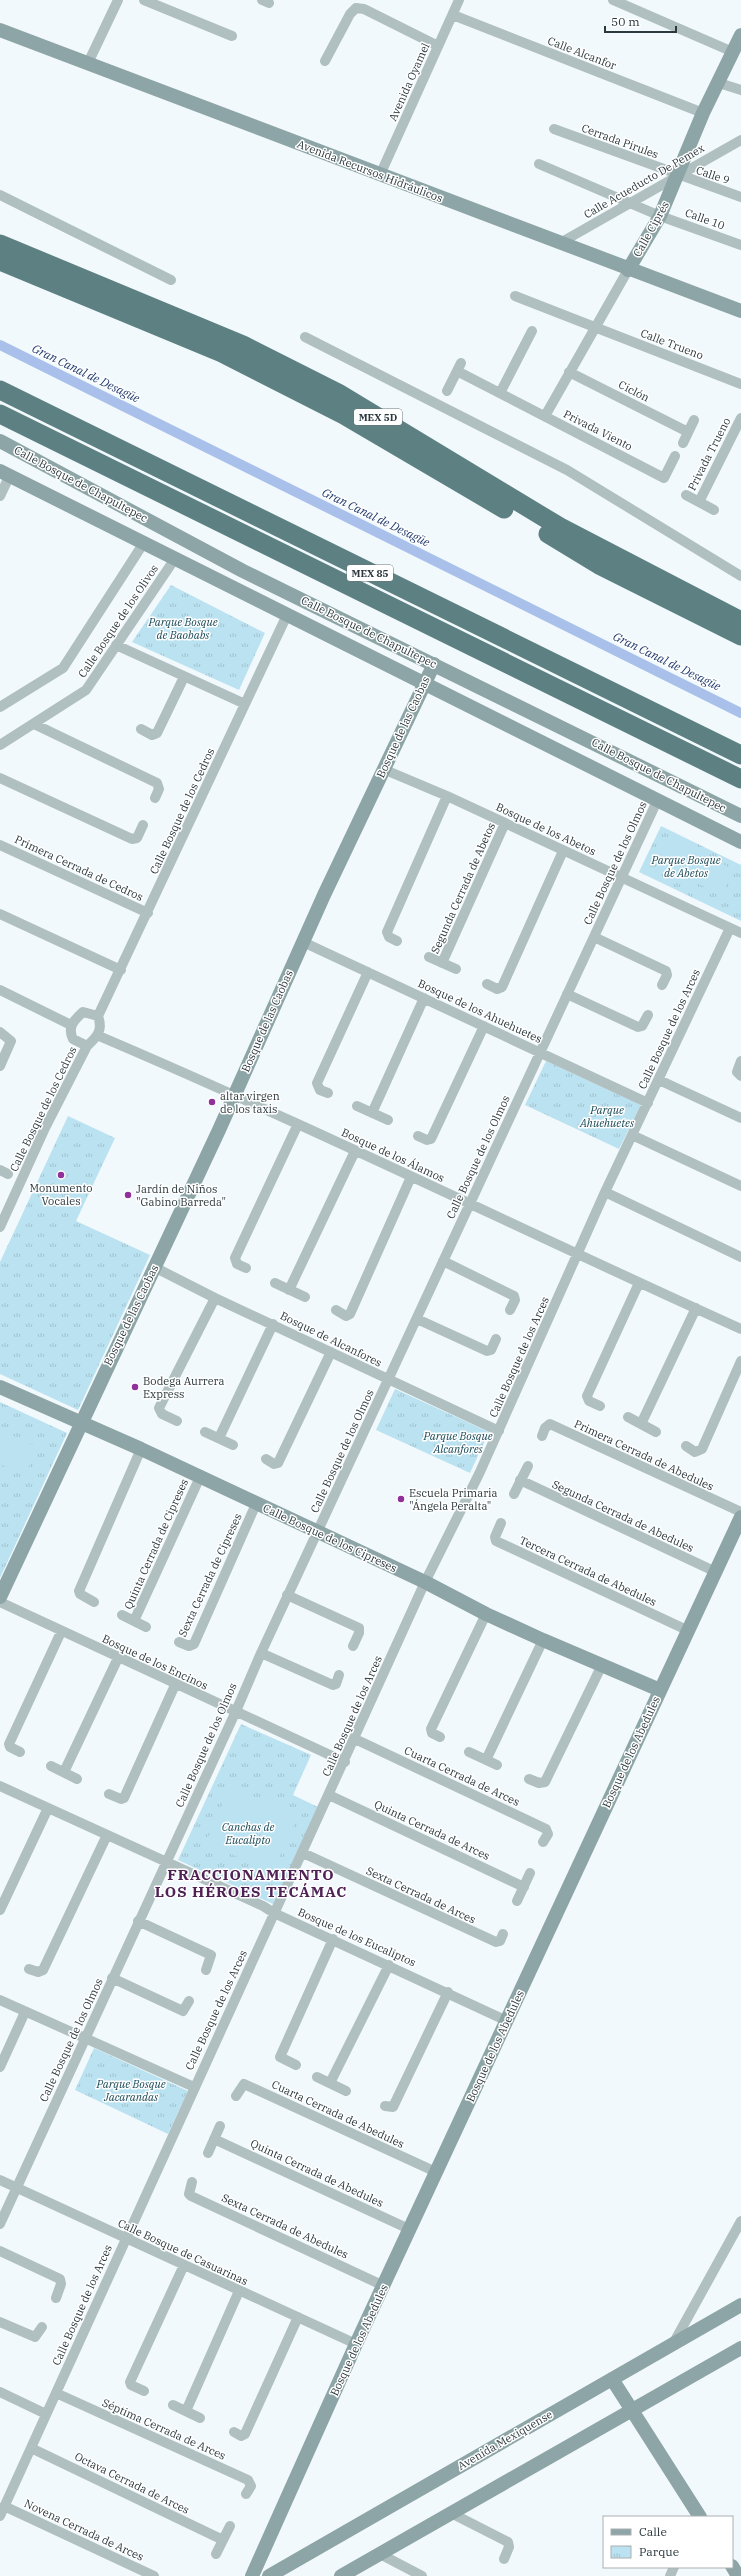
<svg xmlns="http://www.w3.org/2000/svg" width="741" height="2576" font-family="'IBM Plex Serif',serif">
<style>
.park{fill:url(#park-tufts)}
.garden{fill:#bbe2f0}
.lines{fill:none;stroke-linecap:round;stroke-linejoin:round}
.canal{stroke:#a9c1ea;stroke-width:10}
.street{stroke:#b0c0c1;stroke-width:10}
.secondary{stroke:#8da5a6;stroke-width:14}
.highway{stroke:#5d8082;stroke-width:19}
.poi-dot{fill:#90319a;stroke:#fff;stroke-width:1.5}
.labels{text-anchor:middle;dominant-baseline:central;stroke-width:3;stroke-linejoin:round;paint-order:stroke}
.shield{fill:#fff;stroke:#6b7477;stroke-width:1}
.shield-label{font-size:10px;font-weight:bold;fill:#2b383d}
.street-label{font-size:11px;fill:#2b383d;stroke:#fff}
.park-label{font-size:11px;font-style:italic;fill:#184856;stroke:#fff}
.poi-label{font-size:11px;fill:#2b383d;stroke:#fff;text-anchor:start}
.water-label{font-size:12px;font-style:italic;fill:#203b6e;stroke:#fff}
.district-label{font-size:15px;font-weight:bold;letter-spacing:1px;fill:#4f2154;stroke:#fff}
</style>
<defs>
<pattern id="park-tufts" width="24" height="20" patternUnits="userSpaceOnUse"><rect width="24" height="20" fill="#bbe2f0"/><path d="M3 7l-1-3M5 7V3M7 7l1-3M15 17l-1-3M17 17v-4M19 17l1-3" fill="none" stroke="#a1c3cf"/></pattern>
</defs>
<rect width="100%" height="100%" fill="#f2f9fc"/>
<path class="park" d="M171,585L265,633L239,690L132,642Z
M661,826L741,865V921L639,872Z
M546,1061L641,1105L619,1149L525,1105Z
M68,1116L115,1138L76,1221L150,1255L78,1410L0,1374V1262Z
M395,1389L489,1432L470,1473L376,1430Z
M0,1402L67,1433L0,1578Z
M241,1724L311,1755L293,1795L318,1807L273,1904L178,1860Z
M94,2048L188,2091L168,2134L75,2090Z"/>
<path class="garden" d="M668,837L734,870L721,895L655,862Z
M2,1430L38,1448L24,1476L0,1464Z
M231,1786L298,1816L286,1842L219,1812Z
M218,1816L284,1847L272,1873L206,1842Z"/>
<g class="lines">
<path class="canal" d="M0,345L741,713"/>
<path class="street" d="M144,0L232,36
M262,0L269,3
M613,0L733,52
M453,15L703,113
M325,61L350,14L356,8L364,9L438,46
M88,63L118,0
M719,83L741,90
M554,129L741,197
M539,164L660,216L741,245
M380,175L459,0
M0,195L171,280
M560,243L741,140
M515,296L741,384
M305,337L567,470L741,576
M457,371L664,478L675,456
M569,372L688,432
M447,391L461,363
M500,393L532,331
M545,416L628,270
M683,443L694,420
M686,495L714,510
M0,496L9,477
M699,502L741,418
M116,645L245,704
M0,707L63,668L143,544
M34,724L157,783L159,789L155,798
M141,729L152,735L157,733L184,677
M0,745L86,690L174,560
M383,769L447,796L741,933
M0,778L132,839L137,838L143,825
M0,845L148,913
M0,914L121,970
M594,937L666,971L667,975L662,985
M397,941L389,937L387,932L447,796
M303,942L648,1103
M429,957L456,969
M442,963L505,823
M487,984L497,989L502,987L563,851
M0,990L71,1025
M567,994L638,1027L642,1026L648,1015
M83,1012L98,1016C103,1030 98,1036 87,1046L73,1039C67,1027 74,1020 83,1012Z
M98,1016L287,615
M0,1032L11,1041L0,1066
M99,1036C315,1128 526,1232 741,1329
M741,1061L737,1072L741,1076
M659,1080L741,1118
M328,1093L320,1090L317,1083L368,972
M357,1106L388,1120
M372,1113L424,998
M632,1135L741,1186
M418,1136L427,1140L431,1139L484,1026
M0,1170L8,1174
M605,1192L741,1257
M0,1227L45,1128L87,1046
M443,1261L514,1296L515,1300L510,1310
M154,1267L215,1298L499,1431
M246,1268L237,1264L235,1258L298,1124
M275,1283L305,1297
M289,1290L355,1151
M336,1310L346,1316L350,1314L411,1177
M417,1319L487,1351L491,1350L496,1339
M600,1406L589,1401L587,1396L639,1283
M628,1417L656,1432
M177,1421L162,1414L159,1408L215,1298
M641,1424L696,1308
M205,1432L233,1445
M542,1436L545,1428L550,1424L741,1512
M219,1438L273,1324
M686,1446L695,1452L702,1449L741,1361
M266,1459L274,1464L278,1463L331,1352
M520,1480L716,1572
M514,1494L528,1466
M501,1523L495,1537L496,1541L689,1631
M287,1595L359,1628V1633L353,1646
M0,1602L345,1762
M94,1602L80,1594L79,1591L141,1449
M122,1615L146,1627
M134,1621L200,1477
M179,1642L189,1646L194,1644L256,1504
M261,1653L333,1685L336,1684L339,1675
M440,1737L432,1733L431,1729L486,1614
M355,1739L546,1829L548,1834L543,1842
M20,1752L10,1747L9,1744L61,1632
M469,1752L497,1765
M486,1760L543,1640
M51,1766L77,1779
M64,1772L118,1658
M529,1779L539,1783L545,1782L601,1667
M0,1786L263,1906L274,1913L507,2021
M109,1794L121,1799L124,1798L175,1685
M329,1795L524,1887
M303,1853L496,1942L500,1941L503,1934
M517,1901L530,1873
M0,1910L48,1808
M138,1921L211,1955L206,1970
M29,1969L38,1972L43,1970L107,1835
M112,1978L183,2011L189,2001
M0,2000L194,2087
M296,2065L280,2057L333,1939
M0,2067L25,2012
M317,2077L346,2091
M330,2083L389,1965
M236,2096L244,2084L436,2172
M385,2106L393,2107L448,1992
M214,2139L409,2229
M208,2153L220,2126
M0,2180L356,2344
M192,2182L189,2194L191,2196L384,2286
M0,2224L236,1711L261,1653L658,799
M0,2251L60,2279L61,2284L56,2298
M0,2322L35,2337L42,2327
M673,2344L741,2221
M144,2391L131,2385L130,2382L184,2265
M0,2392L46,2414
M56,2393L248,2480L251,2486L246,2494
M173,2405L200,2418
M186,2411L239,2291
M234,2432L241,2436L245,2434L298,2317
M31,2448L223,2540
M4,2506L154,2576
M451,2513L508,2542L509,2547L504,2559
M0,2516L425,1582L479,1474L605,1192L730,928
M216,2554L230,2526
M380,2554L422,2576
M670,2576L674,2567"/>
<path class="secondary" d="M0,30L741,311
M628,270L660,216L703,113L741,35
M0,441L243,571L741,816
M0,471L741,842
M0,1387L141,1449L425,1582L486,1614L543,1640L660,1690
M0,1597L219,1130L324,895L434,664
M612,2379L700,2517
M732,2566L738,2576
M252,2576L356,2344L741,1517
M269,2576L741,2305
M341,2576L741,2348"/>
<path class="highway" d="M0,244L243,345L338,393L560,527L741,621
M0,261L222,353L344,415L504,509
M0,390L741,755
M0,414L741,779
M548,534L599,565L741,636"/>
</g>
<g class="poi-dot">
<circle cx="212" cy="1102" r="4"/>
<circle cx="61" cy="1175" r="4"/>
<circle cx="128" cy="1195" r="4"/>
<circle cx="135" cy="1387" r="4"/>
<circle cx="401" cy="1499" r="4"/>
</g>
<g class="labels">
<g class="shield">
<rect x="354" y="409" width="48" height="16" rx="3"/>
<rect x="347" y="565" width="46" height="16" rx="3"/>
</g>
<g class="shield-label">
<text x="378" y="417">MEX 5D</text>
<text x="370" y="573">MEX 85</text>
</g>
<g class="street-label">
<text transform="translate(582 53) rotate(21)">Calle Alcanfor</text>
<text transform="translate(409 82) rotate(-66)">Avenida Oyamel</text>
<text transform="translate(620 141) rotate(20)">Cerrada Pirules</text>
<text transform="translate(370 171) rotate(21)">Avenida Recursos Hidráulicos</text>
<text transform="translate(713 175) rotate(19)">Calle 9</text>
<text transform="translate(644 181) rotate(-30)">Calle Acueducto De Pemex</text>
<text transform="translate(705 219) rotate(20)">Calle 10</text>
<text transform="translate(651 229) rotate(-61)">Calle Ciprés</text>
<text transform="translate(672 344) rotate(21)">Calle Trueno</text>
<text transform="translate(634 391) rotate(27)">Ciclón</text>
<text transform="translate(598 430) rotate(27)">Privada Viento</text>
<text transform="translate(709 454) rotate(-63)">Privada Trueno</text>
<text transform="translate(81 484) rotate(28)">Calle Bosque de Chapultepec</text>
<text transform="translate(118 621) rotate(-56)">Calle Bosque de los Olivos</text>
<text transform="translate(369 632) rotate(26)">Calle Bosque de Chapultepec</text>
<text transform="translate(403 727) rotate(-65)">Bosque de las Caobas</text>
<text transform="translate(659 775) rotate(27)">Calle Bosque de Chapultepec</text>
<text transform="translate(182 811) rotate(-65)">Calle Bosque de los Cedros</text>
<text transform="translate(546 829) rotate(25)">Bosque de los Abetos</text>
<text transform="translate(615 863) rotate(-65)">Calle Bosque de los Olmos</text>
<text transform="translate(79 868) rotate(25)">Primera Cerrada de Cedros</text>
<text transform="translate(463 888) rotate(-66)">Segunda Cerrada de Abetos</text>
<text transform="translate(480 1011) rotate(25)">Bosque de los Ahuehuetes</text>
<text transform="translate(267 1021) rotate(-66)">Bosque de las Caobas</text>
<text transform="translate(669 1029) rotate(-65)">Calle Bosque de los Arces</text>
<text transform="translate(43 1109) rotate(-64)">Calle Bosque de los Cedros</text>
<text transform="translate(393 1155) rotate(25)">Bosque de los Álamos</text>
<text transform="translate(478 1157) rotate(-65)">Calle Bosque de los Olmos</text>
<text transform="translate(131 1315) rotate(-64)">Bosque de las Caobas</text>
<text transform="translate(331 1339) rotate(26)">Bosque de Alcanfores</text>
<text transform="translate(519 1357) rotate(-66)">Calle Bosque de los Arces</text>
<text transform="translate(342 1451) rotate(-65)">Calle Bosque de los Olmos</text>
<text transform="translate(644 1455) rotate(25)">Primera Cerrada de Abedules</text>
<text transform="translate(623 1516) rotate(25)">Segunda Cerrada de Abedules</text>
<text transform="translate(330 1538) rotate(25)">Calle Bosque de los Cipreses</text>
<text transform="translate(156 1544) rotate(-66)">Quinta Cerrada de Cipreses</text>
<text transform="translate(588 1571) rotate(25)">Tercera Cerrada de Abedules</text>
<text transform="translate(210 1575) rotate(-65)">Sexta Cerrada de Cipreses</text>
<text transform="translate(155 1662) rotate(25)">Bosque de los Encinos</text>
<text transform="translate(352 1716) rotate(-66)">Calle Bosque de los Arces</text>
<text transform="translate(206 1745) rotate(-66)">Calle Bosque de los Olmos</text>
<text transform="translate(631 1752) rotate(-65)">Bosque de los Abedules</text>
<text transform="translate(462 1776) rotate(25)">Cuarta Cerrada de Arces</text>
<text transform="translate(432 1830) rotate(25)">Quinta Cerrada de Arces</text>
<text transform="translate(421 1895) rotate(25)">Sexta Cerrada de Arces</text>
<text transform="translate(357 1937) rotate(24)">Bosque de los Eucaliptos</text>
<text transform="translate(216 2010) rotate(-65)">Calle Bosque de los Arces</text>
<text transform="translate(71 2040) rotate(-65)">Calle Bosque de los Olmos</text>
<text transform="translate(495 2046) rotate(-65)">Bosque de los Abedules</text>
<text transform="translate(338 2114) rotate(25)">Cuarta Cerrada de Abedules</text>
<text transform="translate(317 2173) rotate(25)">Quinta Cerrada de Abedules</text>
<text transform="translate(285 2226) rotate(25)">Sexta Cerrada de Abedules</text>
<text transform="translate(183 2252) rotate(25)">Calle Bosque de Casuarinas</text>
<text transform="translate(82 2305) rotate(-66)">Calle Bosque de los Arces</text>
<text transform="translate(359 2340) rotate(-65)">Bosque de los Abedules</text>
<text transform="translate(164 2429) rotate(24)">Séptima Cerrada de Arces</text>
<text transform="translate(505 2440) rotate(-30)">Avenida Mexiquense</text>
<text transform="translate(132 2483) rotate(26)">Octava Cerrada de Arces</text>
<text transform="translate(84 2530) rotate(25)">Novena Cerrada de Arces</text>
</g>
<g class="park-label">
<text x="183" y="622">Parque Bosque<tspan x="183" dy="13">de Baobabs</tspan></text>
<text x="686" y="860">Parque Bosque<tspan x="686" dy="13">de Abetos</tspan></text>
<text x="607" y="1110">Parque<tspan x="607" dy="13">Ahuehuetes</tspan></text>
<text x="458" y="1436">Parque Bosque<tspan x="458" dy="13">Alcanfores</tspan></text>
<text x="248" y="1827">Canchas de<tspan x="248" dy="13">Eucalipto</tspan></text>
<text x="131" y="2084">Parque Bosque<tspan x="131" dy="13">Jacarandas</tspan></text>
</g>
<g class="poi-label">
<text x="220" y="1096">altar virgen<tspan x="220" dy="13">de los taxis</tspan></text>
<text x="61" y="1188" text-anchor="middle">Monumento<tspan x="61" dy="13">Vocales</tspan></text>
<text x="136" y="1189">Jardín de Niños<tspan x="136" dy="13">"Gabino Barreda"</tspan></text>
<text x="143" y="1381">Bodega Aurrera<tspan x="143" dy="13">Express</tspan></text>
<text x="409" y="1493">Escuela Primaria<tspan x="409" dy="13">"Ángela Peralta"</tspan></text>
</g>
<g class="water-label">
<text transform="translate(86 373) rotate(26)">Gran Canal de Desagüe</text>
<text transform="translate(376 517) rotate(26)">Gran Canal de Desagüe</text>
<text transform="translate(667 661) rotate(26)">Gran Canal de Desagüe</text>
</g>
<g class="district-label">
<text x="251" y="1874">FRACCIONAMIENTO<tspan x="251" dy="17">LOS HÉROES TECÁMAC</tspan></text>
</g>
</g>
<rect x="603" y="2516" width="130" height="52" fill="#ffffff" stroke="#aaafb1"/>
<rect x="611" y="2529" width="20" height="6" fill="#8da5a6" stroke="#aaafb1"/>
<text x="639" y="2536" font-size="12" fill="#2b383d">Calle</text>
<rect x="611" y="2546" width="20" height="12" fill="url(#park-tufts)" stroke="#aaafb1"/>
<text x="639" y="2556" font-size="12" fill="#2b383d">Parque</text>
<path d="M605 26v6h71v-6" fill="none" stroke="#2b383d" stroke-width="2"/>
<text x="611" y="26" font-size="12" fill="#2b383d" stroke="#ffffff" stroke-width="3" paint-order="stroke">50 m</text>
</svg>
